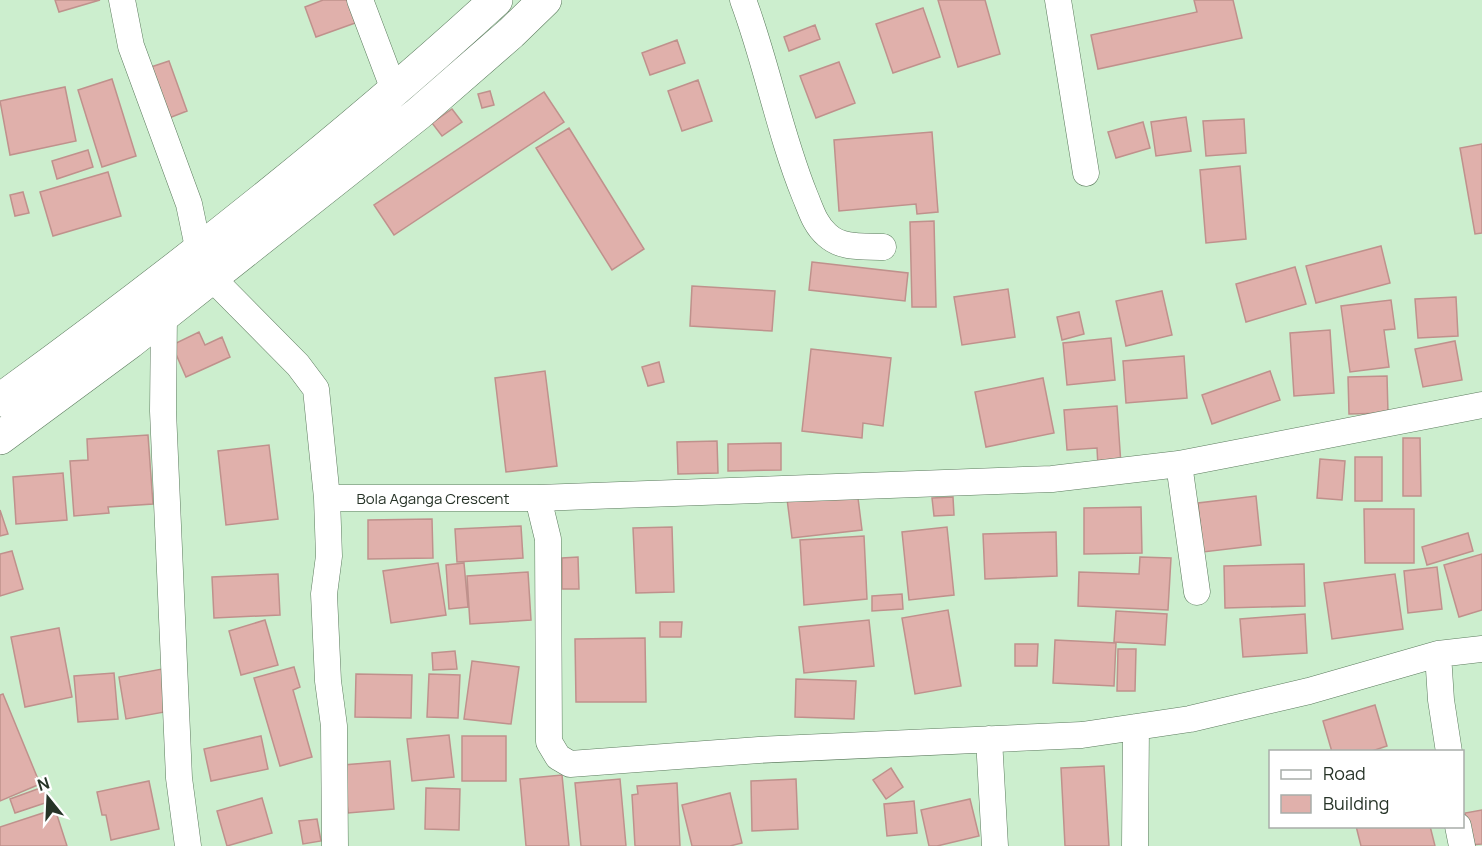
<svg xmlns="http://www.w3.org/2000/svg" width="1482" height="846" font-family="Manrope,sans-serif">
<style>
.building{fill:#e0b0ab;stroke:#bf918c;stroke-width:1.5}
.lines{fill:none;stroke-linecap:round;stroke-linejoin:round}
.street-casing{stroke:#5c7b5e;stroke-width:27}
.primary-casing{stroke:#5c7b5e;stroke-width:34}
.street{stroke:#fff;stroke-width:26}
.primary{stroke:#fff;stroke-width:33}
.labels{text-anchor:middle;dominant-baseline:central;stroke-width:5;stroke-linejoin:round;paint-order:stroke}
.street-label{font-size:15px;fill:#263327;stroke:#fff}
</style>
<rect width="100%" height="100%" fill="#cceece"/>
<path class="building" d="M55,0H100L59,12Z
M323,0H351L358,22L316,37L305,7Z
M938,0H985L1000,54L958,67Z
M1194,0H1233L1242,38L1098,69L1091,35L1197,12Z
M923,8L940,57L893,73L876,24Z
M815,25L820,39L789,51L784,37Z
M677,40L685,63L650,75L642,53Z
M169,61L187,111L169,118L151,67Z
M839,62L855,103L816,118L800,76Z
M112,79L136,156L102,167L78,90Z
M698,80L712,121L682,131L668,91Z
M65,87L76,141L10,155L0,101Z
M490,91L494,105L482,108L478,94Z
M544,92L564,122L394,235L374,205Z
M452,109L462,122L442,136L432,123Z
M1186,117L1191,151L1156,156L1151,122Z
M1244,119L1246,153L1206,156L1203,121Z
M1143,122L1150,148L1116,158L1108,132Z
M569,128L644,249L612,270L536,148Z
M932,132L938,212L917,214L916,204L839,211L834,140Z
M1482,144V233L1475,234L1460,148Z
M88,150L93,167L57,179L52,161Z
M1240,166L1246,239L1206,243L1200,170Z
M108,172L121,216L53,236L40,192Z
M23,192L29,213L15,216L10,195Z
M934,221L936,307H912L910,222Z
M1381,246L1390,283L1316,303L1306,266Z
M812,262L908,273L905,301L809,290Z
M1295,267L1306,304L1246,322L1236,284Z
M692,286L775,291L772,331L690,326Z
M1008,289L1015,337L962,345L954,297Z
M1162,291L1172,335L1126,346L1116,301Z
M1456,297L1458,336L1418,338L1415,299Z
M1391,300L1395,329L1384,330L1389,367L1350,372L1341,306Z
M1079,312L1084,334L1062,340L1057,317Z
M1330,330L1334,393L1294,396L1290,333Z
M199,332L205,345L222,337L230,357L186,377L172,345Z
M1111,338L1115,380L1067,385L1063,343Z
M1455,341L1462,380L1423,387L1415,349Z
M811,349L891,358L883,426L863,423L862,438L802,431Z
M1184,356L1187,398L1126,403L1123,361Z
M659,362L664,382L648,386L642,367Z
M545,371L557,466L506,472L495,378Z
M1270,371L1280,400L1212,424L1202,395Z
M1387,376L1388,413L1349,414L1348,377Z
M1043,378L1054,433L986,447L975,392Z
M1117,406L1121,465L1098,467L1097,448L1067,450L1064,410Z
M148,435L153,504L108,507L109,513L74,516L70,461L88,460L87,439Z
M1403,438H1420L1421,496H1403Z
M717,441L718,473L678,474L677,442Z
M781,443V470L728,471V444Z
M269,445L278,519L226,525L218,451Z
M1355,457H1382V501H1355Z
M1320,459L1345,461L1342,500L1317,498Z
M63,473L67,520L16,524L13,477Z
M857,490L862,530L792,538L787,499Z
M1256,496L1261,545L1203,552L1198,503Z
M953,497L954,515L934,516L932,498Z
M1141,507L1142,553L1084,554V508Z
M1364,509H1414V563H1365Z
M0,510L8,534L0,536Z
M432,519L433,558L368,559V520Z
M521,526L523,558L457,562L455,529Z
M672,527L674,592L636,593L633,528Z
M947,527L954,595L909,600L902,532Z
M1056,532L1057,576L985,579L983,534Z
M1468,533L1473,551L1427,565L1422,547Z
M864,536L867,599L804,605L800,540Z
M12,551L23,589L0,596V554Z
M1482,554V610L1459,617L1444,565Z
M578,557L579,589H562V558Z
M1140,557L1171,558L1168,610L1078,606L1079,572L1139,574Z
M438,563L446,615L391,623L383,571Z
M464,563L468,607L449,609L446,565Z
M1304,564L1305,606L1225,608L1224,566Z
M1437,567L1442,609L1408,613L1404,571Z
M528,572L531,620L470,624L467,576Z
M278,574L280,615L214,618L212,577Z
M1395,574L1403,629L1332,639L1324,583Z
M902,594L903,609L872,611V596Z
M948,610L961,686L915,694L902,618Z
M1116,611L1167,614L1165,645L1114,642Z
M1305,614L1307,653L1243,657L1240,619Z
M265,620L278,665L241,675L229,631Z
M869,620L874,666L804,673L799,627Z
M660,622H682L681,637H660Z
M59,628L72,697L25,707L11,637Z
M645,638L646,702H576L575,639Z
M1055,640L1116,643L1114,686L1053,683Z
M1015,644H1038L1037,666H1015Z
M1118,649H1136L1135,691H1117Z
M455,651L457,669L433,670L432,653Z
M472,661L519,667L511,724L464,719Z
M294,667L300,687L293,690L312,757L280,766L254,678Z
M162,669L170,711L126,719L119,677Z
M114,673L118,719L78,722L74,676Z
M356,674L412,675L411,718L355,717Z
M429,674L460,675L458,718L427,717Z
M796,679L856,681L854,719L795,717Z
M3,694L40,784L0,801V695Z
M1375,705L1387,746L1369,752H1332L1323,721Z
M449,735L454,777L412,781L407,739Z
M261,736L268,769L211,781L204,749Z
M462,736H506V781H462Z
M390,761L394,809L348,813L343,765Z
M1104,766L1109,846H1065L1061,768Z
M891,768L903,787L886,799L873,780Z
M562,775L569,846H526L520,779Z
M620,779L626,846H581L575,783Z
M796,779L798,829L752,831L751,781Z
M149,781L159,829L111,840L106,815H102L97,792Z
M677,783L680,846H635L632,795L638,794L637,786Z
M43,787L48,802L15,813L10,799Z
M426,788L460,789L459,830L425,829Z
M730,793L742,843L730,846H692L682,805Z
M262,798L272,833L227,846L217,811Z
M970,799L979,836L937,846H929L921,810Z
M914,801L917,833L887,836L884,804Z
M55,809L67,846H0V827Z
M1482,810V844L1470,845L1465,813Z
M317,819L321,841L303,844L299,821Z
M1356,826H1430L1435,846H1361Z"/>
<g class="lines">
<g class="street-casing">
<path id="street" d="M122,0L131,46L189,204L199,252L212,278L298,365L316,389L327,498L329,556L324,594L328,681L334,726L335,846
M360,0L394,90
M743,0C767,64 779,132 805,196C811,210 815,225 827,235C842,249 863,246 883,247
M1058,0L1086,173
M164,314L163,411L179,778L188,846
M1179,464L1197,592
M327,498H538L1052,479L1179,464L1482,405
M538,498L548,539L549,742L558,757L570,764L759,750L1082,735L1190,719L1309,691L1438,654L1482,649
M1438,654L1441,700L1449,752
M989,739L995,846
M1458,826L1462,846
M1135,846L1136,727"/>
</g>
<g class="primary-casing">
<path id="primary" d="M0,400C172,275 339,144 496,0
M0,438L130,342L418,114L511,33L545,0"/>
</g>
<use href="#street" class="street"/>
<use href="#primary" class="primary"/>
</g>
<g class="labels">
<g class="street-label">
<text x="433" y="498">Bola Aganga Crescent</text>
</g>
</g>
<rect x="1269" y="750" width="195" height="78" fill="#ffffff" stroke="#a8ada9" stroke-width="1.5"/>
<rect x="1281" y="770" width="30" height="9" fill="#ffffff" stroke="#a8ada9" stroke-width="1.5"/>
<text x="1323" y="780" font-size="18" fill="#263327">Road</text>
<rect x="1281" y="795" width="30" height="18" fill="#e0b0ab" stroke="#a8ada9" stroke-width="1.5"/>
<text x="1323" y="810" font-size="18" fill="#263327">Building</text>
<g transform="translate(48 798) rotate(342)" stroke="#ffffff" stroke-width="4.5" paint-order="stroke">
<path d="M0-4.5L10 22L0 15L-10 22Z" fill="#263327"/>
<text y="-9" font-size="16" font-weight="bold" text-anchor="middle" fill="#263327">N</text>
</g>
</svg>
